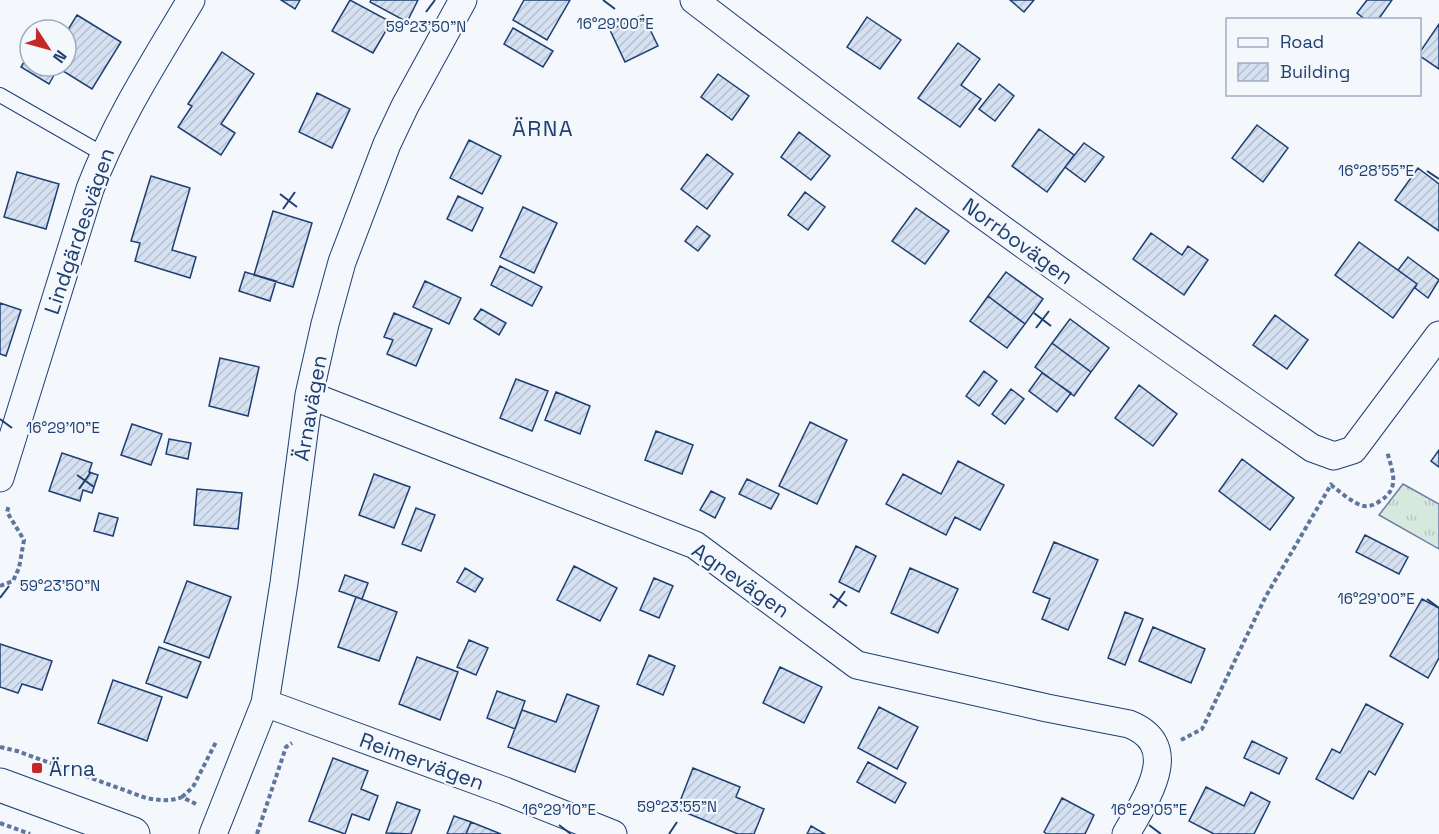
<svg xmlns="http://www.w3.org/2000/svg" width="1439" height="834" font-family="'Space Grotesk',sans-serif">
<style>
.grass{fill:url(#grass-tufts);stroke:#687fa3;stroke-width:1.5}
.building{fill:url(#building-hatch);stroke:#1d3f73;stroke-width:1.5}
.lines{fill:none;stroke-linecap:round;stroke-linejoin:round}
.lane-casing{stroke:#1d3f73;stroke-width:16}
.street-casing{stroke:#1d3f73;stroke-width:29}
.secondary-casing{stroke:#1d3f73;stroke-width:35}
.path{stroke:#5e769c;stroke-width:4;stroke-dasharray:4.5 3;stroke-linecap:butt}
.lane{stroke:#f4f7fb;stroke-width:14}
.street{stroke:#f4f7fb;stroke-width:27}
.secondary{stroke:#f4f7fb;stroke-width:33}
.ticks{fill:none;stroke:#1d3f73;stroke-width:2}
.poi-dot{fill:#c62828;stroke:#f4f7fb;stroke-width:2}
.labels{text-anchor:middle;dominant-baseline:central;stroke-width:4.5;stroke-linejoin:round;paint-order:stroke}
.street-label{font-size:21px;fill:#1d3f73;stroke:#f4f7fb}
.poi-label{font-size:21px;fill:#1d3f73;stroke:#f4f7fb;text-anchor:start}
.neighbourhood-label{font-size:22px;letter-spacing:1.5px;fill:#1d3f73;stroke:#f4f7fb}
.ticks-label{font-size:15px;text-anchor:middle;fill:#1d3f73;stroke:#f4f7fb;stroke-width:4.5;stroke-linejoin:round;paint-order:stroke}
</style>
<defs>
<pattern id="grass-tufts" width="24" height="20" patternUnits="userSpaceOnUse" patternTransform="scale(1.5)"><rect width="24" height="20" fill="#d7e8df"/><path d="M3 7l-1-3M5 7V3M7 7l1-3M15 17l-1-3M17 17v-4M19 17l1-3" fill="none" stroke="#b8c8c3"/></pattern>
<pattern id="building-hatch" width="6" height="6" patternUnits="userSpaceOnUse" patternTransform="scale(1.5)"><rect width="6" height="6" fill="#d5e0f0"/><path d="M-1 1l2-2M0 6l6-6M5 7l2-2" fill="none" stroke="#b6c1d1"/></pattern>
</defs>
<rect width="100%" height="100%" fill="#f4f7fb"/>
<path class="grass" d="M1403,484L1439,504V549L1379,515Z"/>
<path class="building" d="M281,0H300L295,9Z
M350,0L391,22L373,53L332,31Z
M371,0H418L407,22L370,2Z
M524,0H570L547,40L513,20Z
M1010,0H1034L1024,12Z
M1367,0H1392L1378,20H1366L1357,13Z
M77,15L121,42L92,89L55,66H66V33Z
M643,15L658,46L625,62L610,30Z
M867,17L901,40L880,69L847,47Z
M1439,24V69L1420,56V52Z
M513,28L553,51L543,67L504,44Z
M958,43L980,59L961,85L981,99L960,127L918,98Z
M30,52V66H55L58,68L49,84L21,67Z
M222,52L254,74L221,124L235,133L221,155L178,127L192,106L188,104Z
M718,74L749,96L732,120L701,97Z
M999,84L1014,96L995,121L979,109Z
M317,93L350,109L332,148L299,132Z
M1257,125L1288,148L1263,182L1232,158Z
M1039,129L1074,155L1047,192L1012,166Z
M799,132L830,156L811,180L781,157Z
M469,140L501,156L482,194L450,178Z
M1084,143L1104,157L1085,182L1065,167Z
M707,154L733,174L707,209L681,189Z
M1418,168L1439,184V231L1395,200Z
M17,172L59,184L46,229L4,217Z
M151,176L190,188L172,250L196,257L190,278L135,261L140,243L131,241Z
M805,192L825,207L808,230L788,215Z
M458,196L483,208L472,231L447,219Z
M523,207L557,223L534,273L500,257Z
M916,208L949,231L925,264L892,241Z
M273,211L312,223L293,287L254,275Z
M697,226L710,236L698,251L685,241Z
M1151,233L1182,255L1188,246L1208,260L1184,295L1133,259Z
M1359,242L1417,284L1393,318L1335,275Z
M1408,257L1439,280L1428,298L1415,288L1417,284L1398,270Z
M500,266L542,287L532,306L491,285Z
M245,272L276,281L270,301L239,291Z
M1006,272L1043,299L1025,324L988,296Z
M425,281L461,298L449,324L413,307Z
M988,296L1025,324L1007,348L970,321Z
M0,303L21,310L6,356L0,354Z
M481,309L506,323L499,335L474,319Z
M394,313L432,329L416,366L387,354L393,340L384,337Z
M1275,315L1308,340L1287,369L1253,345Z
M1070,319L1109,348L1091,372L1052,343Z
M1052,343L1091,372L1074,396L1035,367Z
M220,358L259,367L248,416L209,406Z
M984,371L997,381L979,406L966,396Z
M1042,373L1071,393L1057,412L1029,391Z
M516,379L548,391L532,431L500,418Z
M1139,385L1177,414L1153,446L1115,418Z
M1011,389L1024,399L1005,424L992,414Z
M556,392L590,406L580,434L545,420Z
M810,422L847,440L817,504L779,486Z
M132,424L162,434L151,465L121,455Z
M656,431L693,445L682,474L645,460Z
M169,439L191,443L188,459L166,454Z
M1439,450V467L1431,461Z
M62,453L92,463L89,472L98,475L92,493L83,490L80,501L49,491Z
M1242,459L1294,498L1270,530L1219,491Z
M958,461L1004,485L980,530L955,517L946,535L886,504L903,474L941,494Z
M374,474L410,487L394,528L359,515Z
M747,479L779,494L771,509L739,494Z
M197,489L242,493L238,529L194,525Z
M711,491L725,498L715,518L700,510Z
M416,508L435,515L421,551L402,544Z
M99,513L118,518L113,536L94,531Z
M1365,535L1408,557L1399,574L1356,552Z
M1054,542L1098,560L1068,630L1042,619L1050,599L1033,592Z
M856,546L876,556L859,592L839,582Z
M574,566L617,588L600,621L557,600Z
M465,568L483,579L475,592L457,582Z
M910,568L958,589L938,633L891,613Z
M345,575L368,583L362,599L339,591Z
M654,578L673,586L659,618L640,610Z
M187,581L231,597L209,658L164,642Z
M356,597L397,612L379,661L338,647Z
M1422,599L1439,608V658L1428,678L1390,656Z
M1125,612L1143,619L1125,665L1108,658Z
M1153,627L1205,649L1191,683L1139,661Z
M469,640L488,648L476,675L457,667Z
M0,644L52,661L42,690L22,684L18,693L0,687Z
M159,647L201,662L187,698L146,683Z
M649,655L675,666L663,695L637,684Z
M417,657L458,672L440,720L399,704Z
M780,667L822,687L804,723L763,703Z
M113,680L162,697L147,741L98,723Z
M497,691L525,701L515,729L487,718Z
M567,694L599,706L575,772L508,747L522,710L556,722Z
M1366,704L1403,724L1375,775L1369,771L1353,799L1316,779L1332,749L1340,753Z
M879,707L918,727L897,769L858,748Z
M1252,741L1287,758L1279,774L1244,758Z
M333,758L368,771L361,789L378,796L369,820L352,814L345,834L309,821Z
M868,762L906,783L895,803L857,782Z
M693,768L740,787L736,797L764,809L754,834H738L677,809Z
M1206,787L1244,806L1251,792L1270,802L1254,834H1214L1189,821Z
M1062,798L1094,815L1085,834H1047L1044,832Z
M397,802L420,810L411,834L386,833Z
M454,816L471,822L466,834H447Z
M471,822L501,834H466Z
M811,826L825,834H807Z"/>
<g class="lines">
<g class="lane-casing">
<path id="lane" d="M0,95L103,154"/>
</g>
<g class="street-casing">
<path id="street" d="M694,0C896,155 1102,303 1312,448L1334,456L1353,450L1439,335
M309,395L695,545L857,665L1047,708L1129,724C1185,746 1144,801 1126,834
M0,478L90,189C116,121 154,62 191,0
M265,703L505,791L613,834
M213,834L265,703L284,583L309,395L325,324L342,262L387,144L405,106L463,0"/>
</g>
<g class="secondary-casing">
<path id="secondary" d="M0,785L133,834"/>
</g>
<path class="path" d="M1331,485C1339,491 1348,499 1358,504C1366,508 1373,506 1380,501C1401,488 1392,471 1387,451
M0,586L13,581L19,568L24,540L7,512L9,505
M1181,740L1202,729L1266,596L1332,483
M0,747L17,751L146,798C158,800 170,802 182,797L196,804
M182,797L193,787L216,742
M0,823L30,834
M257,834L286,747L292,743"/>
<use href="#lane" class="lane"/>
<use href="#street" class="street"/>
<use href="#secondary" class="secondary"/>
</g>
<path class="ticks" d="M603,0L615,9M426,12L435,0M1427,171L1439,179M280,194L297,207M283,209L295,192M1034,313L1051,326M1036,328L1049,311M0,419L12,428M77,475L94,487M79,489L91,472M830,594L847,606M0,598L9,586M1427,599L1439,608M833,608L845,591M559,825L571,834M1149,825L1161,834M669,834L677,822"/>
<rect class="poi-dot" x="31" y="762" width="12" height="12" rx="3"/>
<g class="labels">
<g class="street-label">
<text transform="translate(79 231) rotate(-71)">Lindgärdesvägen</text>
<text transform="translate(1018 241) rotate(36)">Norrbovägen</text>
<text transform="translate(310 408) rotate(-80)">Ärnavägen</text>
<text transform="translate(741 580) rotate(35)">Agnevägen</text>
<text transform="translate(422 761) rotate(20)">Reimervägen</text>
</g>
<g class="poi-label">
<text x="49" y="768">Ärna</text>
</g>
<g class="neighbourhood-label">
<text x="543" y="128">ÄRNA</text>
</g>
</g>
<g class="ticks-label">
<text x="615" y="29">16°29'00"E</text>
<text x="426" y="32">59°23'50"N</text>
<text x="1376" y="176">16°28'55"E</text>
<text x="63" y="433">16°29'10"E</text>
<text x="60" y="591">59°23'50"N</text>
<text x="1376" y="604">16°29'00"E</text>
<text x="677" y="812">59°23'55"N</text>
<text x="559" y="815">16°29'10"E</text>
<text x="1149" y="815">16°29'05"E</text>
</g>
<rect x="1226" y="18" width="195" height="78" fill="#f4f7fb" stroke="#9eadc5" stroke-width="1.5"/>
<rect x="1238" y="38" width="30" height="9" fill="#f4f7fb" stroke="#9eadc5" stroke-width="1.5"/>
<text x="1280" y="48" font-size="18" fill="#1d3f73">Road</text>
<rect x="1238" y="63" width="30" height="18" fill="url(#building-hatch)" stroke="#9eadc5" stroke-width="1.5"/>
<text x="1280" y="78" font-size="18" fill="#1d3f73">Building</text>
<g transform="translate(48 48) rotate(126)"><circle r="28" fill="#f4f7fb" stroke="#9eadc5" stroke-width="1.5"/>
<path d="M0-4.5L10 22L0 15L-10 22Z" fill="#c62828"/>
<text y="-9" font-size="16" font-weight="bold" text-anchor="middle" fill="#1d3f73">N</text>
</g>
</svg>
